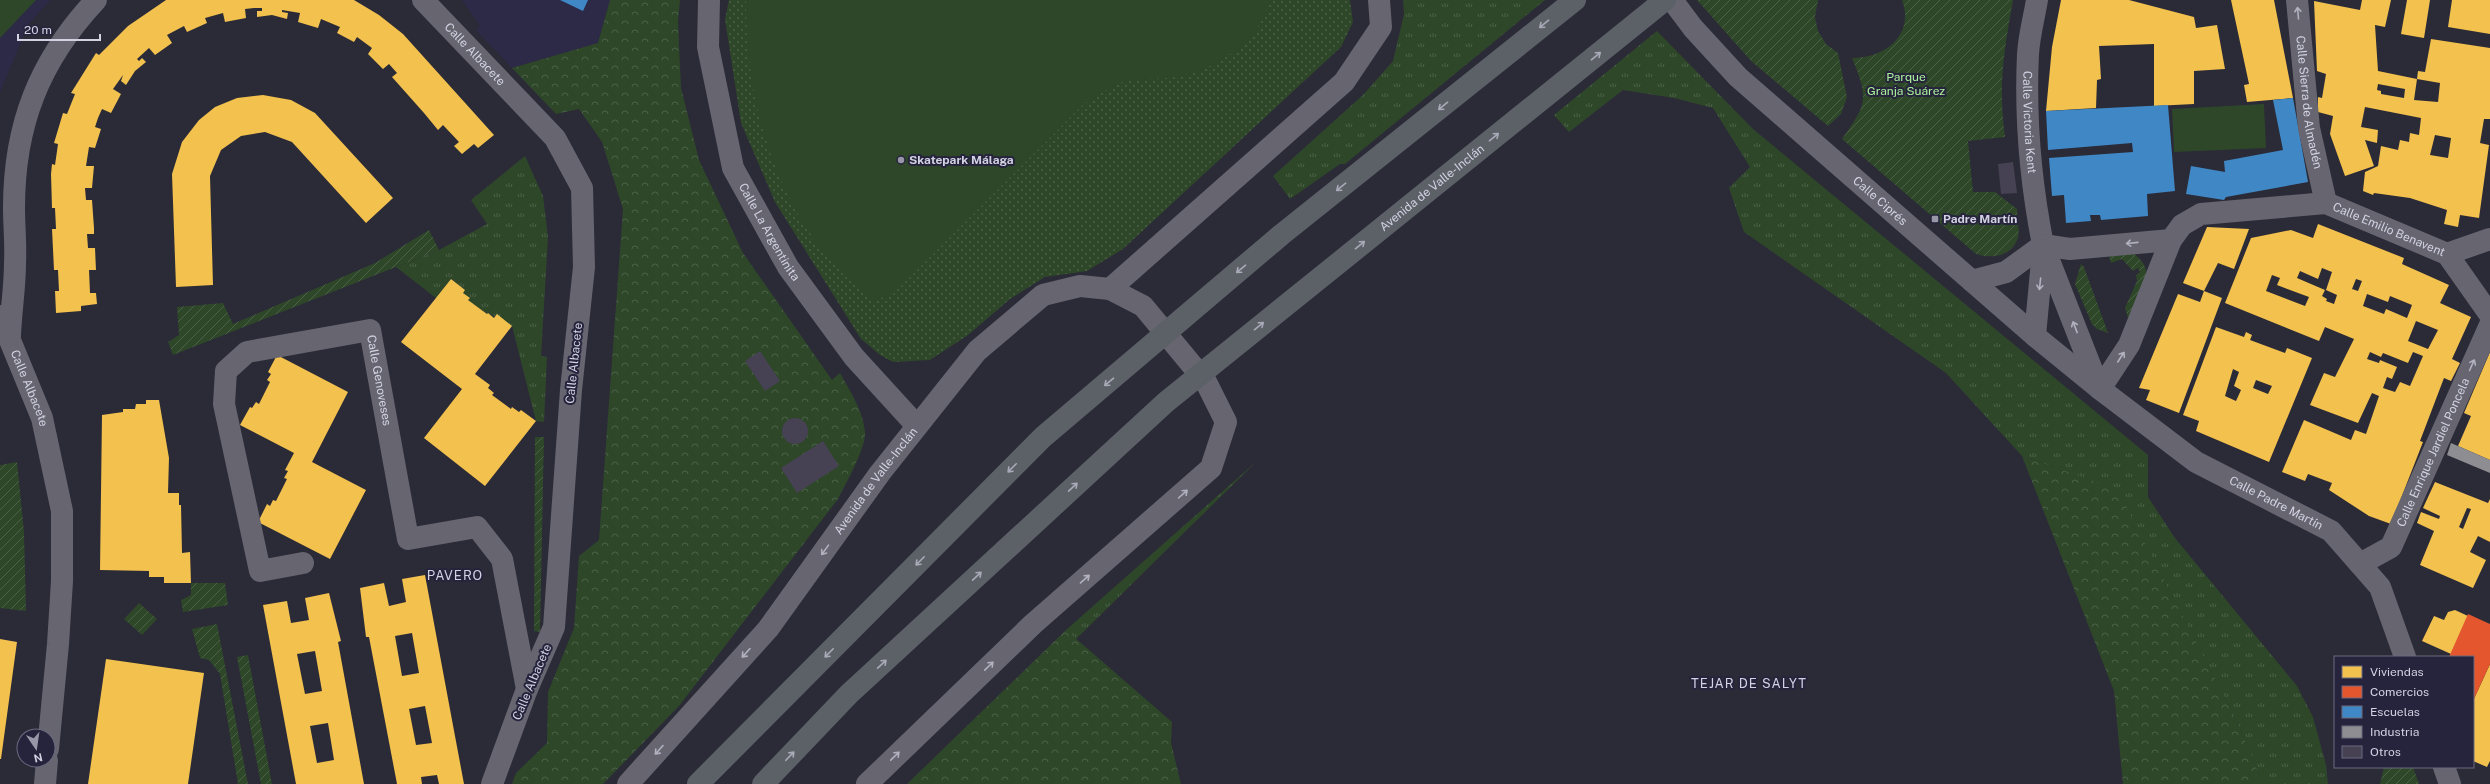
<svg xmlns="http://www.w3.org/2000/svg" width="2490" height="784" font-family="'Public Sans',sans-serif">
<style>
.built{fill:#2c2a46}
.grass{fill:url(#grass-tufts)}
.forest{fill:url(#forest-crowns)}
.park{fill:url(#park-dots)}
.garden{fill:url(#garden-furrows)}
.pitch{fill:#2e4729}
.homes{fill:#f2c14e;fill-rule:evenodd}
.shops{fill:#e4572e}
.schools{fill:#3f88c5}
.industry{fill:#8d8d92}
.building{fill:#464153}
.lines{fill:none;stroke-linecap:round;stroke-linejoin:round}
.minor{stroke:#666570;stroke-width:22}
.major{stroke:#5c6168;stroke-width:22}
.oneway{stroke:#b2b1c0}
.oneway2{stroke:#a9aab8}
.poi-dot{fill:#9897a7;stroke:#26243d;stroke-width:1.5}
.labels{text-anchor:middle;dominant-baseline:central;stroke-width:4;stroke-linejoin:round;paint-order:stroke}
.street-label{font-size:12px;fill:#d2d2e3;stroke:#26243d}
.park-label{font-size:12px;fill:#adf29b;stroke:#26243d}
.poi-label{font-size:12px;font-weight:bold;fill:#d2d2e3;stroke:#26243d;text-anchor:start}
.neighbourhood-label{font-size:13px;letter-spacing:1px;fill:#d2d2e3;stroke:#26243d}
</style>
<defs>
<pattern id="grass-tufts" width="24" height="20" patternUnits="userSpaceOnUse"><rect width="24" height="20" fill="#2e4729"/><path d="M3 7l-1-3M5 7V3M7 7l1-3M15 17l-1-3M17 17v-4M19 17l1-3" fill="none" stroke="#4b6148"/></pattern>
<pattern id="forest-crowns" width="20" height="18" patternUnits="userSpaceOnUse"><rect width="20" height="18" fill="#2e4729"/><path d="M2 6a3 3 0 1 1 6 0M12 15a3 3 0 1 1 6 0" fill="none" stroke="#4b6148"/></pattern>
<pattern id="park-dots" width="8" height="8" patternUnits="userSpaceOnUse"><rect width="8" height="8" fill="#2e4729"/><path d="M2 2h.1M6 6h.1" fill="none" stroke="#4b6148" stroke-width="1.8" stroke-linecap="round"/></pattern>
<pattern id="garden-furrows" width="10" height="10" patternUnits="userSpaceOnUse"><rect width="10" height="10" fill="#2e4729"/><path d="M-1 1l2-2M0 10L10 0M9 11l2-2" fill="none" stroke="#4b6148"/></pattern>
</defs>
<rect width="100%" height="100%" fill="#2b2a37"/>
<path class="built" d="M0,0H50L29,24L0,92Z
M462,0H610L598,43L512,68L476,30L480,26Z"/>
<path class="grass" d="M1403,0H1545L1345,164H1340L1290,199L1273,176L1363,95L1393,61L1404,14Z
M1657,31L1753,129L2148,455V497L2175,538L2297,686L2313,717L2326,765L2328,784H2263L2237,721L2117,490L2022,456L1946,373L1744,232L1729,188L1750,167L1713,108L1674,98L1623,90L1569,132L1554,115Z
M525,156L543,196L548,237L541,356L547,357L544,422L536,421L512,326L488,313L487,314L468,300L469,298L463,293L465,290L451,279L436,298L396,267L439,250L487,224L471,200Z
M1257,461L1075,640L1066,630Z"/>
<path class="forest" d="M610,0H680L678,22L681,88L699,160L743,253L832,380L840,373C850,391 864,412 865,433C866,448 845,485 838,499L679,706L603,784H512L516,773L547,743L548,692L574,628L579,556L599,540L623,209L602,142L579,109L556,114L512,68L598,43Z
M2022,456L2117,489L2237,721L2263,784H2123L2114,691Z
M1066,630L1172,722L1171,743L1181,784H907Z"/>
<path class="park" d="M729,0H1350L1353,22L1341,47L1123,249L1087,271L1045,277L1010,299L968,335L930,360L893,362L880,355L861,339L775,202L741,123L725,19Z"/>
<path class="garden" d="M1697,0H1818L1815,17L1818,31L1826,44L1838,53L1847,97L1841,114L1828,126L1751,61Z
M1902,0H2013C2004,51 1998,85 2005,137L1968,141L1973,192H1995L2017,209C2017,218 2020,230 2018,238C2011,257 1992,259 1976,254L1842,139C1867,104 1869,99 1852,58C1884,58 1915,36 1902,0Z
M429,230L439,250L173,355L168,342L179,335L177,307L223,303L233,324L375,263Z
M2108,253H2133C2141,259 2146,265 2147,275L2128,318L2125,308L2137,281L2136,275L2140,272L2138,268L2133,271L2122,259L2111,263Z
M2081,264L2084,267L2108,333L2097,329L2092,324L2075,284Z
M535,437H544L540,632L534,631Z
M17,462L24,532L26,611L0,608V465Z
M191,583H225L228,605L183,612L181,600L191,595Z
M139,603L157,619L142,635L124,619Z
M217,624L248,784H238L220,674L209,660L200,658L192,629Z
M248,655L272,784H261L237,657Z
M2384,767H2413L2419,784H2380Z"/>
<path class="pitch" d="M0,0H36L0,38Z
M746,0H1270C1260,41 1215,71 1175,77C1156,80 1135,76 1117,84C1106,89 1096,97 1085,103L892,295L873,300C782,232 745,110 746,0Z
M2264,104L2266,148L2174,152L2172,109Z"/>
<path class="homes" d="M166,0H354L379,15L403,34L494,135L478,148L474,144L462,154L454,146L459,142L443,125L438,130L424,113L392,77L397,73L389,64L383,69L368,54L372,48L357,37L354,42L337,33L340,27L321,19L318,28L298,22L300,13L282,10V12L288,13L287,19L272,15L257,17V11H262V8H254L245,9L246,18L225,22L223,13L205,18L207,23L187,32L184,26L167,35L172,43L155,55L149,48L137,59L139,61L142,58L146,62L135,71L126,85L121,81L123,75L113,89L121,94L111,113L102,109L98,118L95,127L101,129L95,148L89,147L86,166H94L92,188H85L86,200H92L94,228V234H87L88,248H95L96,270H89L90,293H96L97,304L81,306V311L56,313L55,291H59L58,270H54L52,229H56L55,208H52L51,174L52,164L55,165L58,144L54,143L63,113L67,114L75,94L71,93L96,53L99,55L128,26Z
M2061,0H2129L2194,17L2196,28L2217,25L2225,69L2194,71V104L2154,106V44L2099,46L2101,79L2097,80L2096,108L2046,111L2052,47Z
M2231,0H2274L2293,98L2247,102L2244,85L2249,84Z
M2362,0H2391L2385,27L2375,25L2378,71L2417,79L2414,100L2438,102L2440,83L2417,79L2418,71L2425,72L2431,39L2490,48V119H2484L2480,143L2489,145L2479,218L2460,215L2458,227L2444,224L2447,210L2410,198L2374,193L2373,195L2363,191L2365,172L2378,166L2381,146L2398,150L2400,140L2409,142L2410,133L2419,135L2421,118L2365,107L2361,127L2378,130L2377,143L2365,140L2374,166L2345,176L2330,134L2333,116L2318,112V97L2322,98L2326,74L2317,71L2314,1L2360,10ZM2378,84L2405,89L2404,98L2381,94V91L2377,90ZM2435,135L2451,138L2448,158L2430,155Z
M2407,0H2430L2424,38L2401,34Z
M2452,0H2490V34L2448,27Z
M263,95L291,100L315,113L393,198L366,223L292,142L265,132L241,136L221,150L210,176L213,285L176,287L172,174L182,142L199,120L215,107L237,98Z
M2318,224L2404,258L2402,264L2449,285L2440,303L2471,317L2452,359L2460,363L2451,381L2444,378L2420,441L2423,442L2391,524L2369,516L2329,490L2332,483L2308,474L2305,481L2282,472L2304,420L2351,440L2355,430L2366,434L2379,396L2372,393L2358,423L2310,405L2324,373L2335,377L2354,339L2325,327L2319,341L2225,303L2251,238L2291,230L2313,238ZM2322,268L2332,272L2326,290L2337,295L2334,304L2326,301L2327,299L2322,296L2325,290L2297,278L2300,271L2318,279ZM2272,275L2280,278L2277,285L2309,297L2305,306L2266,291ZM2356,279L2362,281L2358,291L2352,289ZM2367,294L2388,302L2390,296L2412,305L2407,318L2386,309L2384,314L2363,306ZM2416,321L2438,330L2428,349L2408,341ZM2370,352L2381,357L2383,353L2408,363L2413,352L2423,356L2410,386L2400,382L2395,392L2383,388L2387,377L2392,379L2397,367L2380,360L2379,363L2367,359Z
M2207,227L2249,229L2234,269L2218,263L2204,291L2183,283Z
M451,279L465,290L463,293L470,298L468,300L487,314L488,313L494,318L497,314L512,326L475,374L490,385L488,388L494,393L492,395L511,409L512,407L519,412L521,410L536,421L485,486L424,438L462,389L401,342Z
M2204,291L2222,298L2179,413L2146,400L2150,390L2139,388L2178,294L2200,302Z
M2216,327L2244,337L2246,332L2252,335L2250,340L2285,353L2287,348L2312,358L2269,462L2196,431L2199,421L2183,415ZM2233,369L2239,372L2234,386L2241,390L2236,401L2225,396ZM2256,380L2272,386L2268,394L2253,388Z
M2490,352V460L2458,446L2471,416L2464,413Z
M277,355L348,392L312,462L366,490L330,559L258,522L267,504L270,506L273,500L276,501L287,479L284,478L288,471L285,470L294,453L240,425L250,407L252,408L256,402L259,404L270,382L267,380L271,374L268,372Z
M146,400H159L169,458L168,493H179V505H181L182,553L190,552L191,583H164V577H149V571L100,570L102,415L123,412V409H135L136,404H146Z
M2435,482L2488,503L2490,499V542L2478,536L2470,552L2486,560L2473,588L2420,565L2434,531L2417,523L2421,512L2439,519L2440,516L2423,508ZM2467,508L2471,509L2463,529L2459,527Z
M425,575L452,720L464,784H439L437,775L421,777L422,784H397L369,637H366L360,588L384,583L389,606L406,602L402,579ZM412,633L419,673L402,676L395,636ZM425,706L432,743L416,745L409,709Z
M329,593L341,641L338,642L364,784H296L263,605L287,601L291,623L309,620L305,598ZM315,651L322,691L305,694L297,654ZM328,723L334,760L317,763L310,726Z
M2455,610L2468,616L2451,654L2422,641L2434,616L2444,620L2448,612Z
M0,639L17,642L1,759H0Z
M106,659L204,673L188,784H88Z
M2490,664V761L2487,767L2473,761V701Z"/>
<path class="shops" d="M2468,614L2490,624V664L2473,701V657H2449Z"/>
<path class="schools" d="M560,0H588L583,11Z
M2293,98L2308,182L2226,197L2224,200L2186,194L2191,166L2225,172L2224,161L2283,150L2273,100Z
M2168,105L2175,191L2147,194L2148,216L2101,220L2100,215H2090L2091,221L2066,223L2064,195L2052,196L2049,158L2133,152L2132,143L2048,150L2046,111Z"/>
<path class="industry" d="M2451,443L2490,460V473L2447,455Z"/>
<path class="building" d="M2013,162L2017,193L2001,194L1998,164Z
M760,351L780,381L765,391L745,361Z
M782 431a13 13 0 1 1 26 0a13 13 0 1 1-26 0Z
M823,441L839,466L797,493L781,468Z"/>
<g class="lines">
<g class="minor">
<path id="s1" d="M423,0L555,138L582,188L584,267L571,390L554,627L527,689L492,784"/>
<path id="s2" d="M709,0L708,47L733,168L788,267L854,357L917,426"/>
<path id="s3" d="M1672,0L1693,28L1738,77L2035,336L2100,389L2196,462L2331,531L2380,587L2405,657"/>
<path id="s4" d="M2037,0C2034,18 2029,36 2028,54C2025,117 2031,184 2043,245L2099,388"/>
<path id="s5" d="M2297,0L2309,128L2326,203"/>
<path d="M2043,245L2070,249L2171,240"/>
<path d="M2447,254L2490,239"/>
<path d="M1972,281L2006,272L2043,245"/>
<path d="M1110,289L1344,82L1381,27L1379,0"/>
<path id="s6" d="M0,316L42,418L62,511V581L58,644L48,749"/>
<path d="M10,335C11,311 15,287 15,263C16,245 14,226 14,208C14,125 39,61 96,0"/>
<path d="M2035,336L2043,250"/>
<path id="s7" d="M2100,389L2129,345L2171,240L2182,225L2201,214L2326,203L2447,254L2490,315"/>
<path id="s8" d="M303,563L260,571L224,404L226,371L247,352L370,330L408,539L477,527L502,559L527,689"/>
<path id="s9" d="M2360,564L2391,547L2490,325"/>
<path d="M2444,767L2450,784"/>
<path d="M45,784L47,760"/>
<path id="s10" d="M628,784L768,629L880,473L977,351L1043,295L1080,286L1110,289L1143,306L1206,382L1226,422L1211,468L1033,624L867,784"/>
</g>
<g class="major">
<path d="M698,784L1043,437L1281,235L1575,0"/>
<path id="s11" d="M763,784L849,694L1166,402L1665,0"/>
</g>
</g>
<defs><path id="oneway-shaft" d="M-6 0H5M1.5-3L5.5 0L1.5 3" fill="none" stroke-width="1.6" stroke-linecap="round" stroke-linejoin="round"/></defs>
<g class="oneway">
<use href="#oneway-shaft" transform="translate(2298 13) rotate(-95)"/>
<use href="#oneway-shaft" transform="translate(2132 243) rotate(174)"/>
<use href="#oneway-shaft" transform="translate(2040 284) rotate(96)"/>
<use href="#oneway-shaft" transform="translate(2075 327) rotate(-111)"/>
<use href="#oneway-shaft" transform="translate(2121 357) rotate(-57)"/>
<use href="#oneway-shaft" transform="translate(2472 365) rotate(-66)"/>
<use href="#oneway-shaft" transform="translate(1183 494) rotate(-42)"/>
<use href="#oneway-shaft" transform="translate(825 550) rotate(126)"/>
<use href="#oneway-shaft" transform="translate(1085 579) rotate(-41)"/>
<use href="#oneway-shaft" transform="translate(746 653) rotate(132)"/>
<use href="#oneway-shaft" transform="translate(989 666) rotate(-44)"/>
<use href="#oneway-shaft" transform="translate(659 750) rotate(132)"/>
<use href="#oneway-shaft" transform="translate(895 756) rotate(-44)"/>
</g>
<g class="oneway2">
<use href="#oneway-shaft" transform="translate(1544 24) rotate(141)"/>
<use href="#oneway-shaft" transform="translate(1596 56) rotate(-39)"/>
<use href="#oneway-shaft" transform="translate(1443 106) rotate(141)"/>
<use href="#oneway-shaft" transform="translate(1494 137) rotate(-39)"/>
<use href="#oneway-shaft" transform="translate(1341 187) rotate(141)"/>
<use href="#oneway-shaft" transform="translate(1360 245) rotate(-39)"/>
<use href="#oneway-shaft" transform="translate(1241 269) rotate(140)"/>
<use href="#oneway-shaft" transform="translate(1259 326) rotate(-39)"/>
<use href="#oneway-shaft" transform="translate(1109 382) rotate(140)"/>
<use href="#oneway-shaft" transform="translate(1012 468) rotate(135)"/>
<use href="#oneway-shaft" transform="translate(1073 487) rotate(-43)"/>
<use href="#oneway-shaft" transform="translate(920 561) rotate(135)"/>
<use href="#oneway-shaft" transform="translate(977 576) rotate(-43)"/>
<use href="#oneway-shaft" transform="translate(829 653) rotate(135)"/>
<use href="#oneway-shaft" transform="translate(882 664) rotate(-43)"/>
<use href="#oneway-shaft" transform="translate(790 756) rotate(-46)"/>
</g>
<g class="poi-dot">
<circle cx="901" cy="160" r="4"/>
<rect x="1931" y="215" width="8" height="8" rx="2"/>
</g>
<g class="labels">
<g class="street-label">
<text stroke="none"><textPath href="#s1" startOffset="75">Calle Albacete</textPath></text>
<text stroke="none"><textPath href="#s5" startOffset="103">Calle Sierra de Almadén</textPath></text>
<text stroke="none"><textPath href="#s4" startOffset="123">Calle Victoria Kent</textPath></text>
<text stroke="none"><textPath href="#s11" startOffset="897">Avenida de Valle-Inclán</textPath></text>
<text stroke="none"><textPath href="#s3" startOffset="290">Calle Ciprés</textPath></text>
<text stroke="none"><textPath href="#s7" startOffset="400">Calle Emilio Benavent</textPath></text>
<text stroke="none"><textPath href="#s2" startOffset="244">Calle La Argentinita</textPath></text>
<text transform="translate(574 363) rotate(-84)">Calle Albacete</text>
<text stroke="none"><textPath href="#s8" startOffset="452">Calle Genoveses</textPath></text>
<text stroke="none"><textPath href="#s6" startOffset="78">Calle Albacete</textPath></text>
<text stroke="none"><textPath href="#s9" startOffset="139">Calle Enrique Jardiel Poncela</textPath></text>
<text stroke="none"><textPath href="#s10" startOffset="392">Avenida de Valle-Inclán</textPath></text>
<text stroke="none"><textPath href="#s3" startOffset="790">Calle Padre Martín</textPath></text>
<text transform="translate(532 682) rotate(-67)">Calle Albacete</text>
</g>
<g class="park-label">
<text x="1906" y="77">Parque<tspan x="1906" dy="14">Granja Suárez</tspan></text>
</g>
<g class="poi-label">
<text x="909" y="160">Skatepark Málaga</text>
<text x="1943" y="219">Padre Martín</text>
</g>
<g class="neighbourhood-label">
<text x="455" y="575">PAVERO</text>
<text x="1749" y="683">TEJAR DE SALYT</text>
</g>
</g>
<rect x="2334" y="656" width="140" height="112" fill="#26243d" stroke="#6b6a7f"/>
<rect x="2342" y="666" width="20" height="12" fill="#f2c14e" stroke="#6b6a7f"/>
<text x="2370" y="676" font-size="12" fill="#d2d2e3">Viviendas</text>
<rect x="2342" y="686" width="20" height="12" fill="#e4572e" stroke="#6b6a7f"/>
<text x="2370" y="696" font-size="12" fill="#d2d2e3">Comercios</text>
<rect x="2342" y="706" width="20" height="12" fill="#3f88c5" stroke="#6b6a7f"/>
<text x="2370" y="716" font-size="12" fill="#d2d2e3">Escuelas</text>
<rect x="2342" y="726" width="20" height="12" fill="#8d8d92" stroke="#6b6a7f"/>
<text x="2370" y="736" font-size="12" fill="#d2d2e3">Industria</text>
<rect x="2342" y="746" width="20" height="12" fill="#464153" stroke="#6b6a7f"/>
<text x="2370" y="756" font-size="12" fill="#d2d2e3">Otros</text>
<g transform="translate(36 748) rotate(167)"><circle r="19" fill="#26243d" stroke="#6b6a7f"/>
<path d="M0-3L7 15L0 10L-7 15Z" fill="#9897a7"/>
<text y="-6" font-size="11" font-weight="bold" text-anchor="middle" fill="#d2d2e3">N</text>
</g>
<path d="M18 34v6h82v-6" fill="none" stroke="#d2d2e3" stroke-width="2"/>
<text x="24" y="34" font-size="12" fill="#d2d2e3" stroke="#26243d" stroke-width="3" paint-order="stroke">20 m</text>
</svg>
